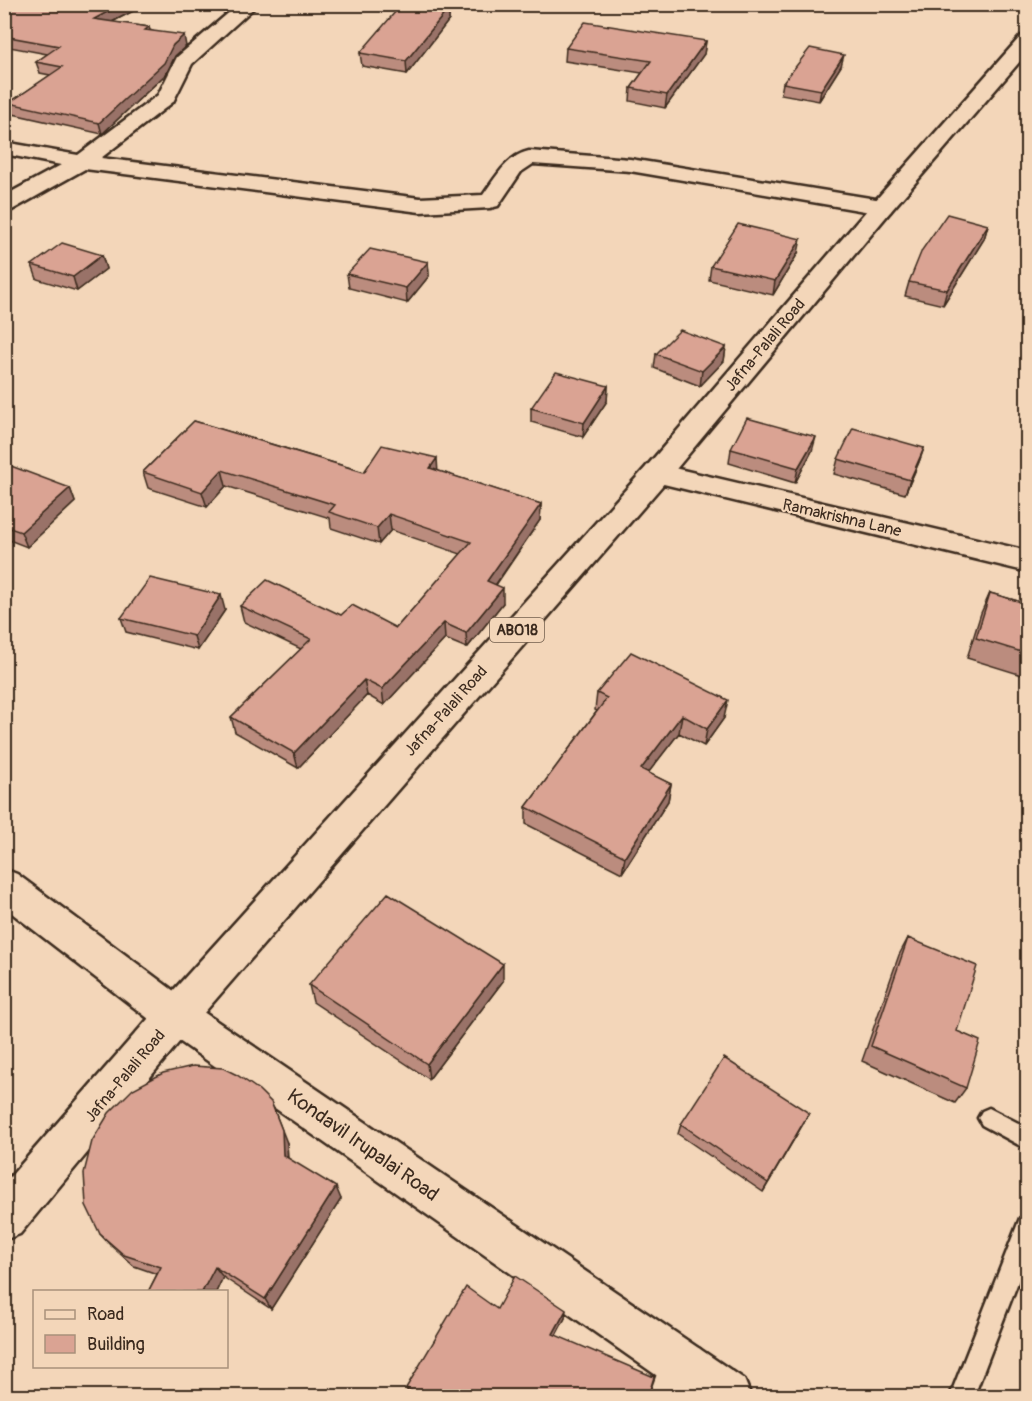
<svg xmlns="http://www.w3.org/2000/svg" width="1032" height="1401" font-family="Pangolin,sans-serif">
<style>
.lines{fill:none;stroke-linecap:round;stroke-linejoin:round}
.service-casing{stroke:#3b2a1e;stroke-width:5}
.minor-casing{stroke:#3b2a1e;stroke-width:5}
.tertiary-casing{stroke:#3b2a1e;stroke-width:5}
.primary-casing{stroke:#3b2a1e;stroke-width:5}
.service{fill:#f3d6b9;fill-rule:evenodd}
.minor{fill:#f3d6b9;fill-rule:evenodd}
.tertiary{fill:#f3d6b9;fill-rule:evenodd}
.primary{fill:#f3d6b9;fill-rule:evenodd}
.wall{fill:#bb8c7e;stroke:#3b2a1e;stroke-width:1.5}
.shaded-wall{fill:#997267;stroke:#3b2a1e;stroke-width:1.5}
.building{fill:#daa393;stroke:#3b2a1e;stroke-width:1.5}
.labels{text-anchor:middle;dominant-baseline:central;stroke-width:4.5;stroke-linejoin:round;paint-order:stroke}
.shield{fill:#f3d6b9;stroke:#725e4c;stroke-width:1.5}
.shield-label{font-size:15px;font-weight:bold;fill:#3b2a1e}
.street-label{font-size:16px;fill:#3b2a1e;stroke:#f3d6b9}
.near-street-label{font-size:20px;fill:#3b2a1e;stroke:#f3d6b9}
</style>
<rect width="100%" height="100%" fill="#f3d6b9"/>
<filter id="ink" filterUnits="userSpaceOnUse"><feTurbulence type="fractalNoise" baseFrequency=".0167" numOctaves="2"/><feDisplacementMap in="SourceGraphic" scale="12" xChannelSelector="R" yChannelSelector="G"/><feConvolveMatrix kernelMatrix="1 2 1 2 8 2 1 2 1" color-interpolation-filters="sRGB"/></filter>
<g filter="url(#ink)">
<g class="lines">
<g class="service-casing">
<path id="service" d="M989,1108L1028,1128V1150L982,1125L978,1118L982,1111Z
M1028,1215V1256L974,1396H950L1020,1218Z"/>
</g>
<g class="minor-casing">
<path id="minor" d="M239,4H258L192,64L173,102L101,158L420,198L483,195C496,177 507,156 529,151L630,159L882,200L890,202L893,207L890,212L882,214L630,171L533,164L521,172L498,206L490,208L420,212L85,169L12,210L4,212V196L61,165L4,154V142L78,155L158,95L177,57Z
M657,464L1028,551V572L647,480L643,473L647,466Z
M683,1342L700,1349L707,1366L697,1396H649L666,1349Z"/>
</g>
<g class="tertiary-casing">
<path id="tertiary" d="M4,869L17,874L190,1003L744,1379L751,1396H686L162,1029L4,907Z"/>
</g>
<g class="primary-casing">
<path id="primary" d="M1028,35V52L890,212L667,480L190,1029L20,1234L4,1240V1184L162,1003L647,466L874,202L1021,36Z"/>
</g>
<use href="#service" class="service"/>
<use href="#minor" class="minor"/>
<use href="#tertiary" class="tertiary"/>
<use href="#primary" class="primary"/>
</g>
<path class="wall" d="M4,4L139,8L112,22L149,27L150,30L186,46L175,56L166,74L102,134L13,114L9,103L50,75L40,73L36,62L47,54L4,46Z
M449,8V20L407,74L362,66L360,53Z
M706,41L704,54L665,108L630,101L631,88L642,73L565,61L566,48Z
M841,66L819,101L781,94L783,83Z
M988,225L984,239L943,305L905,296L909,282Z
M798,253L773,295L709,280L711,266Z
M102,255L106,269L77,291L37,279L32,265Z
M428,262L429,276L407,303L349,288L347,274Z
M726,347L724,361L700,386L654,368L656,354Z
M608,386L607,401L583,437L531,422V408Z
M194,421L364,472L438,471L541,504L540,520L496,585L503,603L467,648L445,639L384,705L367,695L298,768L235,732L231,717L301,649L244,622L240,606L341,615L396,628L461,554L391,530L379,544L331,528L330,518L226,486L207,507L148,488L143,472Z
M924,448L919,462L905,494L834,474L838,459Z
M731,449L812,451L795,483L729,463Z
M4,471L70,488L75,502L27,547L4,538Z
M990,593L1028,604V677L967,658L981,613Z
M225,610L198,650L126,632L121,618Z
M597,693L724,718L704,746L679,733L648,773L671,784L668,801L622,873L526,824V807L597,711L595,710Z
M908,938L957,1031L966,1088L955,1103L862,1061L899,955Z
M503,981L429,1079L313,1002L309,985Z
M681,1124H803L763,1192L678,1134Z
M287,1143L288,1159L341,1199L271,1309L223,1277L216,1292H148L157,1274L134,1266L110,1245L100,1234Z
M497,1309L565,1318L555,1336L650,1390L656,1396H411L409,1395L406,1388Z"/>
<path class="shaded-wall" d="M122,4H138L139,8L96,30L94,19Z
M449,8V20L407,74L406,61Z
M184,35L186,46L175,56L166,74L102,134L99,123L173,45Z
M706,41L704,54L665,108L667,95Z
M844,55L841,66L819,101L821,90Z
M988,225L984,239L943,305L947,290Z
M801,239L798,253L773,295L775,281Z
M102,255L106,269L77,291L73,277Z
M428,262L429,276L407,303L406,288Z
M726,347L724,361L700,386L702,371Z
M608,386L607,401L583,437L584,423Z
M4,437L7,444L4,446Z
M816,437L812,451L795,483L798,468Z
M924,448L919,462L905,494L910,480Z
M437,458L438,474L430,468Z
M222,470L226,486L207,507L202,492Z
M70,488L75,502L27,547L21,532Z
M541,504L540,520L487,597V581Z
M389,514L391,530L379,544L377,528Z
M503,588V603L467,648L466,633Z
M221,595L225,610L198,650L194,636Z
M444,623L445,639L384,705L382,689Z
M364,680L367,695L298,768L294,753Z
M728,700L724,718L704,746L707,729Z
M682,715L679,733L638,786L641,769Z
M671,784L668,801L622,873L625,857Z
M503,964V981L429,1079L427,1064Z
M271,1102L287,1143L288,1168L283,1155Z
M809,1113L803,1124L763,1192L768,1183Z
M336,1187L341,1199L271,1309L265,1299Z
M215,1267L223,1277L216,1292H202Z
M566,1310L565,1318L552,1343L553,1334Z"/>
<path class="building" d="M4,4H122L94,19L149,27L145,30L184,35L173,45L164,63L99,123L9,103L62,67L36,62L59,46L4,36Z
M402,4H423L449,8L406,61L360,53Z
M585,22L706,41L667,95L631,88L651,61L566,48Z
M810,48L844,55L821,90L783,83Z
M947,214L988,225L947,290L909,282L922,250Z
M738,224L801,239L775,281L711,266Z
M62,243L102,255L73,277L32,265Z
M370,249L428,262L406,288L347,274Z
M680,330L726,347L702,371L656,354Z
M556,372L608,386L584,423L531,408Z
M747,418L816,437L798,468L731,449Z
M194,421L364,472L382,445L437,458L430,468L541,504L487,581L503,588L466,633L444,623L382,689L364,680L294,753L231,717L311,639L240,606L267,580L341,615L352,605L396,628L471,542L389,514L377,528L329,512L335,505L222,470L202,492L143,472Z
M853,428L924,448L910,480L838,459Z
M11,466L70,488L21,532L4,526V471Z
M150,578L221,595L194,636L121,618Z
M990,593L1028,604V654L976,638Z
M631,652L728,700L707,729L682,715L641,769L671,784L625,857L526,807L607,698L597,693Z
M388,893L503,964L427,1064L309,985Z
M908,938L977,966L957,1031L980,1041L966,1088L871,1046Z
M724,1058L809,1113L768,1183L681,1124Z
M193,1066L223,1068L237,1075L259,1090L271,1102L282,1130L283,1155L336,1187L265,1299L215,1267L202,1292H148L161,1267L124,1255L100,1234L86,1205L84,1173L92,1141L109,1113L133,1089L163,1073Z
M515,1276L566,1310L553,1334L654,1377L650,1390L657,1391L656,1396H419L406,1388L466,1287L497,1309Z"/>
</g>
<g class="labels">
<rect class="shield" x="490" y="618" width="54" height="24" rx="4.5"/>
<g class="shield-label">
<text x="517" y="630">AB018</text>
</g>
<g class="street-label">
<text transform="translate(765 345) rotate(-50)">Jafna-Palali Road</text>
<text transform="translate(842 518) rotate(13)">Ramakrishna Lane</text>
<text transform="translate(446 711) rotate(-48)">Jafna-Palali Road</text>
<text transform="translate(125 1076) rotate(-50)">Jafna-Palali Road</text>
</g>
<g class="near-street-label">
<text transform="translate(363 1145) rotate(35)">Kondavil Irupalai Road</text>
</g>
</g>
<rect width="1032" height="1401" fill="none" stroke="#f3d6b9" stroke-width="24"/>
<rect x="12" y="12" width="1008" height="1377" fill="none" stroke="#3b2a1e" stroke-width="2" filter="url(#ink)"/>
<rect x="33" y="1290" width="195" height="78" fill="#f3d6b9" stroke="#a9917b" stroke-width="1.5"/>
<rect x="45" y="1310" width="30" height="9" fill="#f3d6b9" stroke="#a9917b" stroke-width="1.5"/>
<text x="87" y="1320" font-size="18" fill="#3b2a1e">Road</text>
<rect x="45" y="1335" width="30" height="18" fill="#daa393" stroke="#a9917b" stroke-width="1.5"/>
<text x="87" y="1350" font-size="18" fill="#3b2a1e">Building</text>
</svg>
